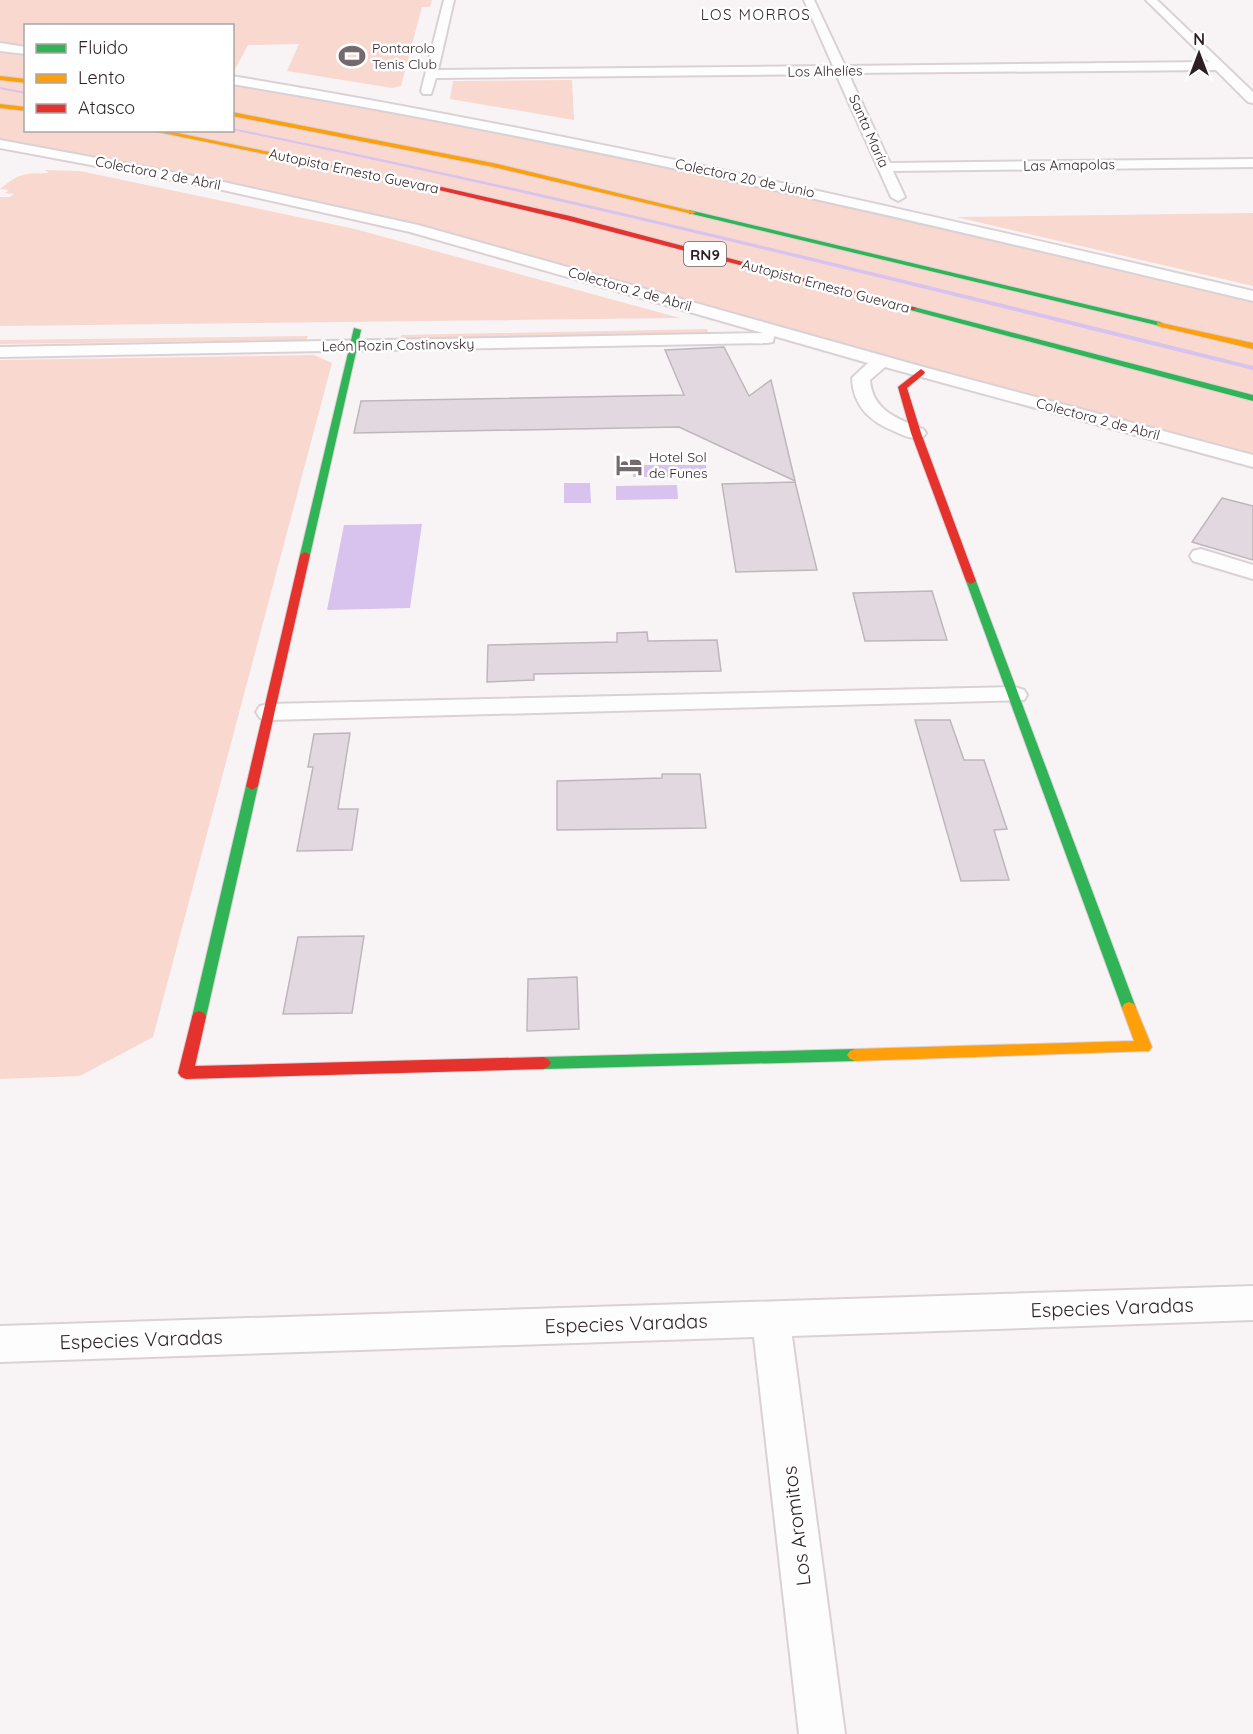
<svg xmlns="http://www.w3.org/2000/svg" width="1253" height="1734" font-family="Quicksand,sans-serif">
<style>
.green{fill:#f8d8cf}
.water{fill:#d8c2ee}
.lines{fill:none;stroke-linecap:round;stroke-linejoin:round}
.stream{fill:#d8c2ee;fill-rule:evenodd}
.building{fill:#e1d9df;stroke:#beb6bc;stroke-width:1.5}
.street-casing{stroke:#dad1d5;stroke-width:4}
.fast-casing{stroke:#dad1d5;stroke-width:2}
.slow-casing{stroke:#dad1d5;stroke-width:2}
.jam-casing{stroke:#dad1d5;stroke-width:2}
.street{fill:#fefdfe;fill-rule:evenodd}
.fast{fill:#30b455;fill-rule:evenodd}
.slow{fill:#ff9f0a;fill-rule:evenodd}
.jam{fill:#e5322d;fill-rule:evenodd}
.labels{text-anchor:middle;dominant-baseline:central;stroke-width:5;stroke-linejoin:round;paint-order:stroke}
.far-poi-label{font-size:14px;fill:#2d1f25;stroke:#fff;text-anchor:start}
.far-street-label{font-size:14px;fill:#2d1f25;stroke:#fff}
.far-neighbourhood-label{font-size:15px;letter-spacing:1.5px;fill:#2d1f25;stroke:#fff}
.shield{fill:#fff;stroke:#6c6266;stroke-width:1.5}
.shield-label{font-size:15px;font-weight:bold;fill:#2d1f25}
.near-street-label{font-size:20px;fill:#2d1f25;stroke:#fff}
</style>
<rect width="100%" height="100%" fill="#f8f4f6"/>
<path class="green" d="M0,0H432L430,7H422L401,86L392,88L287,71L299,44L248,45L233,73L232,26H26L25,45L0,42Z
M0,47L25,51L26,130H232L233,80L430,114L1253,296V461L413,228L0,144Z
M572,80L574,120L450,99L453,81Z
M44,170L80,171L355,229L680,318L0,326V197H10L14,194L5,193L9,190L0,189C9,182 17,175 28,174C36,172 41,175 49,172Z
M1253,213V286L956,217Z
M707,329L708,333L400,339L401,335Z
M308,336L306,340L0,344V340Z
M314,355L332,363L153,1037L80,1076L0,1079V360Z"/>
<path class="water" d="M633,465H706L707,477H633Z
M564,483H590L591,503H564Z
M677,485L678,499L616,500V486Z
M422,524L410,608L327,610L344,525Z"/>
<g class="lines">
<path class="stream" d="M0,87L26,92V94L0,89Z
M232,128C575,197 914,282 1253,366V370C914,286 575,200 232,130Z"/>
</g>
<path class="building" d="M724,347L749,396L771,380L795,481L679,427L354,433L361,401L684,395L665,350Z
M795,482L817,570L736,572L722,484Z
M1222,498L1253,506V560L1192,542Z
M932,591L947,640L865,641L853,593Z
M647,632L648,641L717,640L721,671L534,674V680L487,682L488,645L617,642V633Z
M915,720H950L964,760H984L1007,829L994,830L1009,880L961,881Z
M350,733L338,809H358L352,850L297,851L313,767H308L314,734Z
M662,774H700L706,828L557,830V781L662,778Z
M364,936L352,1013L283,1014L298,937Z
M577,977L579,1029L527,1031L528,979Z"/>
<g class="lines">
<g class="street-casing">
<path id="street" d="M444,0H454L438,70L833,66L804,0H814L845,66L1209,62L1146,0H1157L1253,92V103L1248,102L1216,70L848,73L890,163L1253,159V167L893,171L905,197L898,201L891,197L836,74L436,78L431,94H423L421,91Z
M0,43L26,47V54L0,51Z
M232,76C576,133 914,211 1253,291V301C914,220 576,141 232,84Z
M0,140L214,180L418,225L927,368L1253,455V467L885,367L870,380C872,410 897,419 923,429L926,433L923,437C913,440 905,436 896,432C871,422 853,407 852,378L868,363L774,336L773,342L767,343L0,357V347L763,333L410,232L214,188L0,148Z
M1201,549L1253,565V579L1193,561L1190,556L1193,551Z
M1015,687L1024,690L1027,695L1024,700L269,720L260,718L256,712L260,706L269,704Z
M1253,1286V1320L792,1336L845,1734H799L754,1337L0,1362V1326Z"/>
</g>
<g class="fast-casing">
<path id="fast" d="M689,210L1160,322L1164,324L1160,326L692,214H689Z
M910,306L1253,395V401L910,310Z
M354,328L361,330L310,555L305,558L300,555Z
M971,578L976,581L1136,1008L1134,1012L1129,1014L1124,1012L1122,1008L966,581Z
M252,782L258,786L206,1017L204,1021L199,1023L194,1021L192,1017L246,786Z
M855,1049L860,1051L863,1055L860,1059L855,1061L543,1069L538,1067L535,1063L538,1059L543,1057Z"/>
</g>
<g class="slow-casing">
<path id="slow" d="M0,76L26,79V83L0,80Z
M0,104L26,107V111L0,108Z
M232,112L493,163L696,212L692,214L493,167L232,116Z
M148,130H163L414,182L411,184Z
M1157,322L1253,343V349L1157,326Z
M1129,1002L1134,1004L1136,1008L1152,1047L1149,1051L855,1061L850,1059L847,1055L850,1051L855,1049L1134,1041L1122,1008L1124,1004Z"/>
</g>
<g class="jam-casing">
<path id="jam" d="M411,180L570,216L917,308L913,310L566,220L409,183Z
M921,369L925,372L924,374L907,388L921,433L976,581L971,584L966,581L911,433L898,387Z
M305,552L310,555L258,786L252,790L246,786L300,555Z
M199,1011L204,1013L206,1017L195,1066L543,1057L548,1059L551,1063L548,1067L543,1069L186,1079L181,1077L178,1073L192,1017L194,1013Z"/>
</g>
<use href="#street" class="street"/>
<use href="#fast" class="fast"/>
<use href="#slow" class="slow"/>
<use href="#jam" class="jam"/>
</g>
<defs>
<g id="stadium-bare" transform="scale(2.07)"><path d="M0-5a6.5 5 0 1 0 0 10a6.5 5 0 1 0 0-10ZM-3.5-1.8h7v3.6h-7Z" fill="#746a6e" stroke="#fff" stroke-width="2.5" paint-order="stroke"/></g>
<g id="hotel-bare" transform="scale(2.07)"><path d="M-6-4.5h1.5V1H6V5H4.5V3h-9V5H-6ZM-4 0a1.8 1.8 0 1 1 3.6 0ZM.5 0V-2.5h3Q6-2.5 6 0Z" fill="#746a6e" stroke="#fff" stroke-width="2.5" paint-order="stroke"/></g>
</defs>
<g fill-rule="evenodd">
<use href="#stadium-bare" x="352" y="56"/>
<use href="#hotel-bare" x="629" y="465"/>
</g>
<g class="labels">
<g class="far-poi-label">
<text x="372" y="48">Pontarolo<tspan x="372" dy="16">Tenis Club</tspan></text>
<text x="649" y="457">Hotel Sol<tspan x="649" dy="16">de Funes</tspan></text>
</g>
<g class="far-street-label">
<text transform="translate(825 71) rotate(-1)">Los Alhelíes</text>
<text transform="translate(869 131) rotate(66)">Santa María</text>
<text transform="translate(1069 165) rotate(-1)">Las Amapolas</text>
<text transform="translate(354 171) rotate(12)">Autopista Ernesto Guevara</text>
<text transform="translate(158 173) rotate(11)">Colectora 2 de Abril</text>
<text transform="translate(745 178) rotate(12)">Colectora 20 de Junio</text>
<text transform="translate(826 286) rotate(15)">Autopista Ernesto Guevara</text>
<text transform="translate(630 289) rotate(16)">Colectora 2 de Abril</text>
<text transform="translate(398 345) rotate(-1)">León Rozin Costinovsky</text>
<text transform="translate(1098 419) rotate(15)">Colectora 2 de Abril</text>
</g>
<g class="far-neighbourhood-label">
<text x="756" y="14">LOS MORROS</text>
</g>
<rect class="shield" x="684" y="242" width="42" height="24" rx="4.5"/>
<g class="shield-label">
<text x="705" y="254">RN9</text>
</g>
<g class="near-street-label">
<text transform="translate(1112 1307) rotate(-2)">Especies Varadas</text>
<text transform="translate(626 1323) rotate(-2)">Especies Varadas</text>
<text transform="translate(141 1339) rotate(-2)">Especies Varadas</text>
<text transform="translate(796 1526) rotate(-97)">Los Aromitos</text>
</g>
</g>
<rect x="24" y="24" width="210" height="108" fill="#ffffff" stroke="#aba5a8" stroke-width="1.5"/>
<rect x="36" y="44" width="30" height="9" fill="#30b455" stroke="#aba5a8" stroke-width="1.5"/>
<text x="78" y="54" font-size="18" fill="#2d1f25">Fluido</text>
<rect x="36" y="74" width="30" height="9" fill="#ff9f0a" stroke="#aba5a8" stroke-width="1.5"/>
<text x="78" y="84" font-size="18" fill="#2d1f25">Lento</text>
<rect x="36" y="104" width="30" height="9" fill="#e5322d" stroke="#aba5a8" stroke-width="1.5"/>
<text x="78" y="114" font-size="18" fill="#2d1f25">Atasco</text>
<g transform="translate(1199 54)" stroke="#ffffff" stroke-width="4.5" paint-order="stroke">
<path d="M0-4.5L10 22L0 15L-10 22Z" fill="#2d1f25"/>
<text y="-9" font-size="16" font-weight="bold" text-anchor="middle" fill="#2d1f25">N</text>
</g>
</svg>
